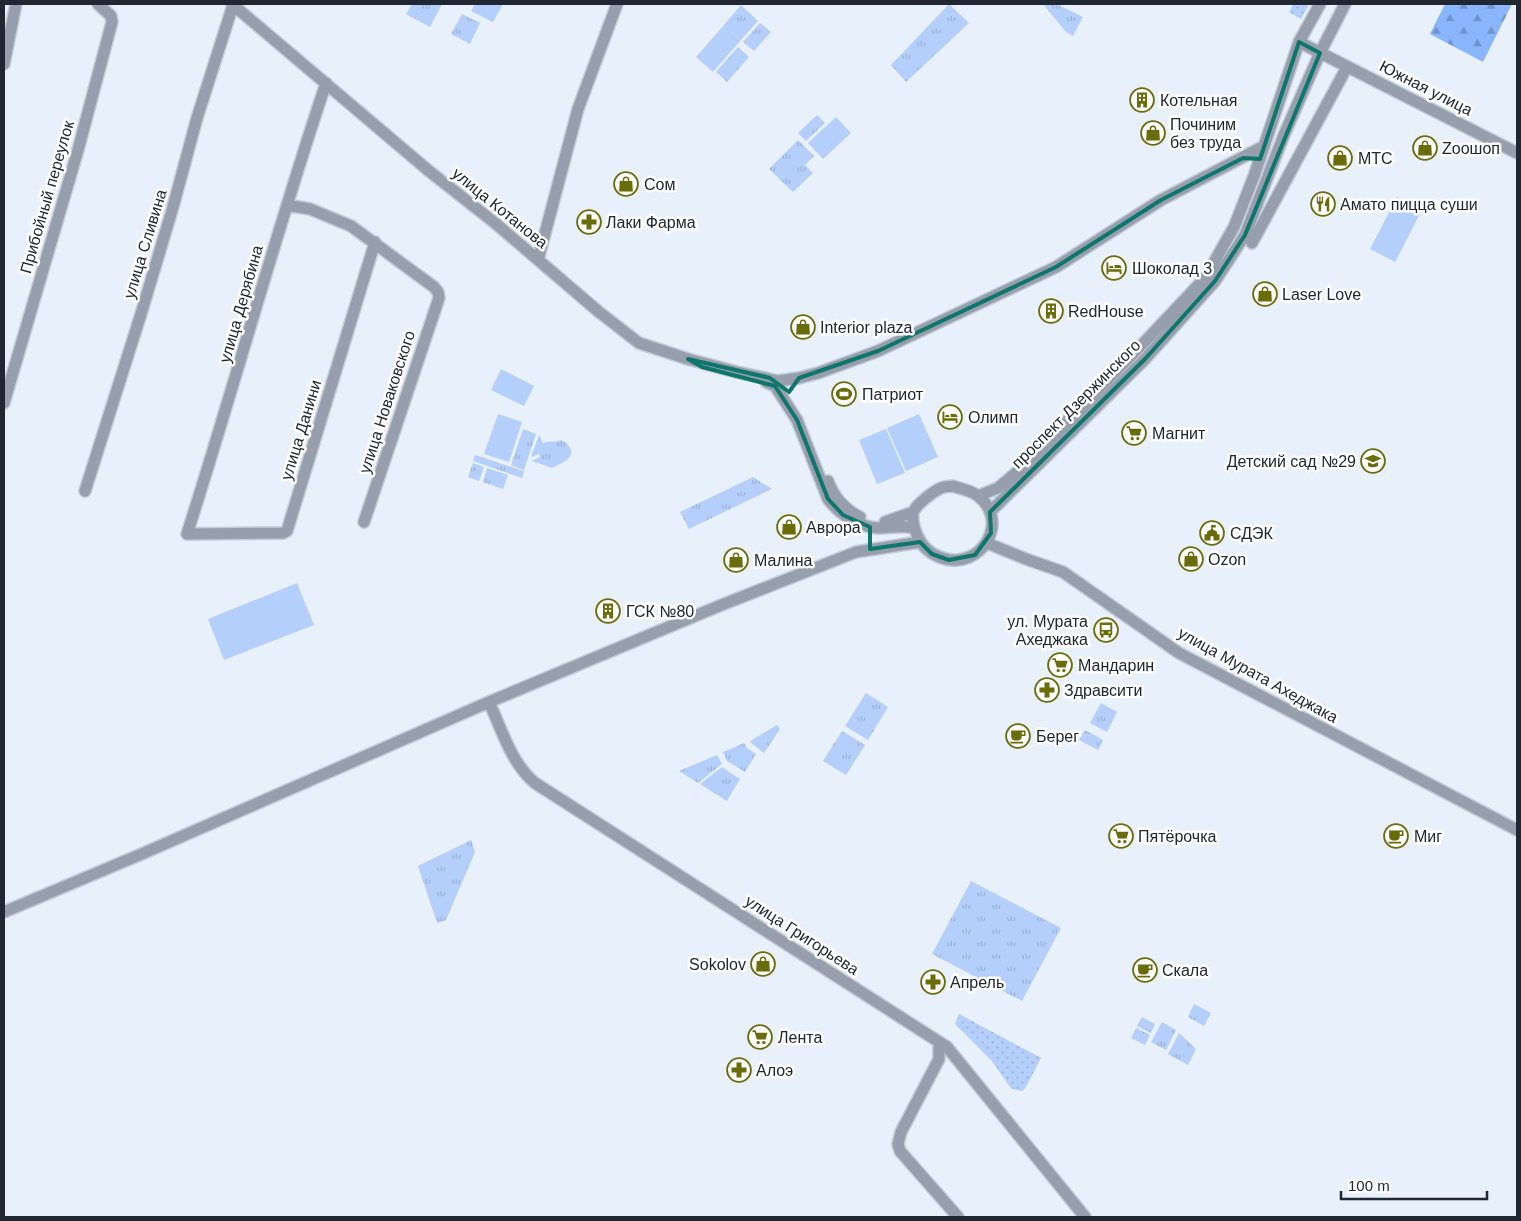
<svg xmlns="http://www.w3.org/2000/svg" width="1521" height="1221" font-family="Arial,sans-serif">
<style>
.grass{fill:url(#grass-dots)}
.forest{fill:url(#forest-firs)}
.park{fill:url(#park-tufts)}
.pitch{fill:#b4cffc}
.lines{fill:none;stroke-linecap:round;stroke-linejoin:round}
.minor-casing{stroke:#c4ccd8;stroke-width:14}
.minor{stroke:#979fac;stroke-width:11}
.marked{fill:none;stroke:#0f766e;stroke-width:4;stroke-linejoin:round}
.labels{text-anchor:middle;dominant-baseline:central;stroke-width:5;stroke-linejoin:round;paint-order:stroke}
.street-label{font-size:16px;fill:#212732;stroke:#fff}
.poi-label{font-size:16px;fill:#212732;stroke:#fff;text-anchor:start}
</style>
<defs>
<pattern id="grass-dots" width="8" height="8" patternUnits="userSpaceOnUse" patternTransform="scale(1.25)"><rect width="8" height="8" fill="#b4cffc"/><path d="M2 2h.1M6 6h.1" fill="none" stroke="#9ab2d8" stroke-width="1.8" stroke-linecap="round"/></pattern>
<pattern id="forest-firs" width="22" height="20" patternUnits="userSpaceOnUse" patternTransform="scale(1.25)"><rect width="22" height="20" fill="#89b5fd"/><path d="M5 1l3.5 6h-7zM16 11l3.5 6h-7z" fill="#7093cd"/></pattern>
<pattern id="park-tufts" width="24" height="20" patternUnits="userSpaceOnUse" patternTransform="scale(1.25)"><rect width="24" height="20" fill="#b4cffc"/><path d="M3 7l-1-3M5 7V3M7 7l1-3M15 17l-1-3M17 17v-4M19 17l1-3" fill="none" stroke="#9ab2d8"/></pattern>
</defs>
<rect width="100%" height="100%" fill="#e8f0fc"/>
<path class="grass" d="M1293,4H1309L1301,19L1289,12Z
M959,1014L1041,1058L1026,1087L1022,1091L1012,1089L1010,1087L992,1061L955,1024Z"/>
<path class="forest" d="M1445,4H1512L1483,62L1430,34Z"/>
<path class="park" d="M412,4H442L430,27L406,14Z
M949,4L969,23L906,82L891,65Z
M1043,4H1057L1083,17L1073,36L1066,32Z
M741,5L758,21L741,40L724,25Z
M462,14L480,23L470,44L451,34Z
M760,23L771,32L754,51L743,42Z
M738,47L749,57L727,82L716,72Z
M817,115L825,123L806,141L798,133Z
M798,140L814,156L805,165L813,173L793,192L769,169Z
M523,429L536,434L524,470L511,465Z
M539,435L543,443C549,440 555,443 561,440C569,443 576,453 567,460C563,463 557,465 552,468L532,461L540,457L539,454L531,457Z
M475,455L524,471L522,478L473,461Z
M473,463L484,467L479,481L468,477Z
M487,468L508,475L503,489L483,482Z
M753,477L772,489L689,529L680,512Z
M866,693L888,707L868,740L845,726Z
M1101,703L1117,712L1107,732L1090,723Z
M777,725L780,729L764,753L750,742L752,740Z
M1085,730L1103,740L1098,750L1079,740Z
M842,731L865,745L846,775L823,761Z
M744,743L747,748L756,754L745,772L727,761L723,752Z
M717,755L722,764L698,783L679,771Z
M722,767L740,779L727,801L700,784Z
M471,840L475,852L446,920L437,923L418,866Z
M971,881L1061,928L1022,1001L932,954Z
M1194,1004L1211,1013L1204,1026L1188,1017Z
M1142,1017L1155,1024L1151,1033L1137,1026Z
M1162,1022L1176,1030L1166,1050L1151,1042Z
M1136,1028L1150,1035L1145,1045L1131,1038Z
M1179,1033L1196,1049L1188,1065L1168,1054Z"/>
<path class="pitch" d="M475,4H503L493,22L471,11Z
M724,25L741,40L713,72L696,57Z
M836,117L851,133L823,159L808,143Z
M1397,197L1422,210L1395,262L1370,249Z
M501,369L534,386L524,406L491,390Z
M498,414L522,422L509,462L484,454Z
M919,414L938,457L906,471L887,428Z
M886,429L905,473L877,484L859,440Z
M297,583L314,625L224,660L208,619Z"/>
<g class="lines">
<g class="minor-casing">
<path id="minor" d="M232,4L429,171L495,223L599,312L639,343L688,359L737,372L778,381L799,378L818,373L878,351L1056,267L1161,200L1264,146
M1299,42L1517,153
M4,64L16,4
M326,83C276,232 235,384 187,534L283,533L287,531L375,242
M287,205L310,209L351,226L434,287L438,292L439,298L364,522
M1252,243L1347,67
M538,260L578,109L617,4
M766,382L775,386L797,420L828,499C839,514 859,527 878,528C891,528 902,525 914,528
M4,403L78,150L112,22L111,16L98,4
M828,481C833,496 845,510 860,517
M953,486C961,489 971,490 978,496C1011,521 981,571 942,558C930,554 922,547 917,535C914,528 912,521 913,513C915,505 934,491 941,488C945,486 949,487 953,486Z
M85,491L141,314L173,207L197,118L233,5
M978,496L998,488L1017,472L1136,351L1205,278L1234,227L1254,176L1299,42L1320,4
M990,512L1145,359L1215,281L1245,235L1284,135L1320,53L1345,4
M885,522L913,512
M987,543L1026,559L1063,572L1179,653L1517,830
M489,702C502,730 511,763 535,783L947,1047L1085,1217
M4,912L144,853L489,702L719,606L856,552L920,542
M939,1042V1059L901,1132L898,1144L900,1151L958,1217"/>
</g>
<use href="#minor" class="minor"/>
</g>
<path class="marked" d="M1299,42L1320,53L1245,235L1215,281L1145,359L990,512L991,533L975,555L949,560L932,554L920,542L870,549V527L843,515L828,499L797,420L775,386L702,367L688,359L770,378L789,392L799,378L878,351L1056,267L1161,200L1243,158L1260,159Z"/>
<defs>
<g id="building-ring" transform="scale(1.25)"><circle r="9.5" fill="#fff" stroke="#6a6b09" stroke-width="1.5"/><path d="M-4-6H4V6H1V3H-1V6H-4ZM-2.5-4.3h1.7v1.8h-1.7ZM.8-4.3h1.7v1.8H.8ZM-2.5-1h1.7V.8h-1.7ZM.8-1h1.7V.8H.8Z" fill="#6a6b09"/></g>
<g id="shop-ring" transform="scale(1.25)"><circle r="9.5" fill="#fff" stroke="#6a6b09" stroke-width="1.5"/><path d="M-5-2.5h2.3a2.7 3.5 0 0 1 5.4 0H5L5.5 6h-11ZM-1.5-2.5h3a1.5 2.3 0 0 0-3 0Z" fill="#6a6b09"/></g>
<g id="restaurant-ring" transform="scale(1.25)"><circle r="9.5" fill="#fff" stroke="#6a6b09" stroke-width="1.5"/><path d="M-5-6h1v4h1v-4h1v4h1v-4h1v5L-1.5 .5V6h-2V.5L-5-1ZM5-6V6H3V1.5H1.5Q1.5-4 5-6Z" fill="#6a6b09"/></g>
<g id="pharmacy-ring" transform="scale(1.25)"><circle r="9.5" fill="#fff" stroke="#6a6b09" stroke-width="1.5"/><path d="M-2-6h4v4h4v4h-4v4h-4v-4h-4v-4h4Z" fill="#6a6b09"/></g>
<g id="hotel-ring" transform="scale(1.25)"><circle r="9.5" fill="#fff" stroke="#6a6b09" stroke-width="1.5"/><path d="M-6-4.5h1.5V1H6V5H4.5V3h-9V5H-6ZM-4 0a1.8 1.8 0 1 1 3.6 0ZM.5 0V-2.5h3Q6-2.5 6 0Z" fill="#6a6b09"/></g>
<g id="stadium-ring" transform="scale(1.25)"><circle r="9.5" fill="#fff" stroke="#6a6b09" stroke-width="1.5"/><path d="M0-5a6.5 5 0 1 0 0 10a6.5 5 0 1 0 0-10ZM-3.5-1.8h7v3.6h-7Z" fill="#6a6b09"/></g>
<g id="supermarket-ring" transform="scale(1.25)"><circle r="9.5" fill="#fff" stroke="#6a6b09" stroke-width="1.5"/><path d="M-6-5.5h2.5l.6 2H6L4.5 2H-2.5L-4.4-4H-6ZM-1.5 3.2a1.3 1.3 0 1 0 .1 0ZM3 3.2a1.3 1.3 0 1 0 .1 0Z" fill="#6a6b09"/></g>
<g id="school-ring" transform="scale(1.25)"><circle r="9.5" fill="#fff" stroke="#6a6b09" stroke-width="1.5"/><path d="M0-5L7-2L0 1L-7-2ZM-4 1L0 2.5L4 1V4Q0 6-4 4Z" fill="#6a6b09"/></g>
<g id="civic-ring" transform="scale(1.25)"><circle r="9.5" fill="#fff" stroke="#6a6b09" stroke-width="1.5"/><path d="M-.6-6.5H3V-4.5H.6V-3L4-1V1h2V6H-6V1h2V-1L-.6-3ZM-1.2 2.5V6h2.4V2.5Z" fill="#6a6b09"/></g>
<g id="bus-ring" transform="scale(1.25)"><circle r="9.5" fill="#fff" stroke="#6a6b09" stroke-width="1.5"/><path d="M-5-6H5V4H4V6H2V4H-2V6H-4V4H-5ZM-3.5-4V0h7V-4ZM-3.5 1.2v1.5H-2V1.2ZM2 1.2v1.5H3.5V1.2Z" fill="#6a6b09"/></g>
<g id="cafe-ring" transform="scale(1.25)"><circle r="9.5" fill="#fff" stroke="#6a6b09" stroke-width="1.5"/><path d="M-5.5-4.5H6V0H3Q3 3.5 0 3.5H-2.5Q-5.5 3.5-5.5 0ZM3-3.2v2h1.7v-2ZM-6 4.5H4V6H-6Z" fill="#6a6b09"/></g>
</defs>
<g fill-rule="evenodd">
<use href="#building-ring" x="1142" y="100"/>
<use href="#shop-ring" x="1153" y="133"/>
<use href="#shop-ring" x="1425" y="148"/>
<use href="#shop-ring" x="1340" y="158"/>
<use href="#shop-ring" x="626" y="184"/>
<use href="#restaurant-ring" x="1323" y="204"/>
<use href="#pharmacy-ring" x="589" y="222"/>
<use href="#hotel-ring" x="1114" y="268"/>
<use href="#shop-ring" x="1265" y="294"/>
<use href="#building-ring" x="1051" y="311"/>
<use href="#shop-ring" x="803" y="327"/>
<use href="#stadium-ring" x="844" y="394"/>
<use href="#hotel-ring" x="950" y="417"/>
<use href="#supermarket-ring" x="1134" y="433"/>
<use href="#school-ring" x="1373" y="461"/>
<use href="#shop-ring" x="789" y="527"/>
<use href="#civic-ring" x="1212" y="533"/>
<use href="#shop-ring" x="1191" y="559"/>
<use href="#shop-ring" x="736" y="560"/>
<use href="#building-ring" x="608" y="611"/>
<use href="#bus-ring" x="1106" y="630"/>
<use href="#supermarket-ring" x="1060" y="665"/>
<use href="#pharmacy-ring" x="1047" y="690"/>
<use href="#cafe-ring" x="1018" y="736"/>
<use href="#supermarket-ring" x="1121" y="836"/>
<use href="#cafe-ring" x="1396" y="836"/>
<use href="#shop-ring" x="763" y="964"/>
<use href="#cafe-ring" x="1145" y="970"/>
<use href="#pharmacy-ring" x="933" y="982"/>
<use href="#supermarket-ring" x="760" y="1037"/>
<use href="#pharmacy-ring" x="739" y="1070"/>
</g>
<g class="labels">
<g class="street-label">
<text transform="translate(1426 88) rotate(27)">Южная улица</text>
<text transform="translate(47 197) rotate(-74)">Прибойный переулок</text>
<text transform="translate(500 208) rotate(39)">улица Котанова</text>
<text transform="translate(145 244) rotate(-73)">улица Сливина</text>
<text transform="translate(241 304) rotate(-74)">улица Дерябина</text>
<text transform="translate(387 402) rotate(-72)">улица Новаковского</text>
<text transform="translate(1076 404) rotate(-45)">проспект Дзержинского</text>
<text transform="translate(301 430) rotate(-73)">улица Данини</text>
<text transform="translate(1258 675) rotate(29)">улица Мурата Ахеджака</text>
<text transform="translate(802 935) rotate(33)">улица Григорьева</text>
</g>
<g class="poi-label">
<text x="1160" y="100">Котельная</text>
<text x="1170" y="124">Починим<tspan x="1170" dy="18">без труда</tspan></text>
<text x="1442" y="148">Zooшоп</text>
<text x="1358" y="158">МТС</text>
<text x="644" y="184">Сом</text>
<text x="1340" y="204">Амато пицца суши</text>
<text x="606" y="222">Лаки Фарма</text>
<text x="1132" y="268">Шоколад 3</text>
<text x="1282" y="294">Laser Love</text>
<text x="1068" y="311">RedHouse</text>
<text x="820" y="327">Interior plaza</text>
<text x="862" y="394">Патриот</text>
<text x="968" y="417">Олимп</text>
<text x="1152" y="433">Магнит</text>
<text x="1356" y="461" text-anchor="end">Детский сад №29</text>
<text x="806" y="527">Аврора</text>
<text x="1230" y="533">СДЭК</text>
<text x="1208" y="559">Ozon</text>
<text x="754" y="560">Малина</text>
<text x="626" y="611">ГСК №80</text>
<text x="1088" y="621" text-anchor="end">ул. Мурата<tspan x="1088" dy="18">Ахеджака</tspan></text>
<text x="1078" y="665">Мандарин</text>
<text x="1064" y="690">Здравсити</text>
<text x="1036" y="736">Берег</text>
<text x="1138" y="836">Пятёрочка</text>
<text x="1414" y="836">Миг</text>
<text x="746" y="964" text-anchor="end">Sokolov</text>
<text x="1162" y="970">Скала</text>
<text x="950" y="982">Апрель</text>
<text x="778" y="1037">Лента</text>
<text x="756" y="1070">Алоэ</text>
</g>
</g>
<rect width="1521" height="1221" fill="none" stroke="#212732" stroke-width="10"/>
<path d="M1341 1191v8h146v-8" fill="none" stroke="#212732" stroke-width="2.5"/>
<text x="1348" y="1191" font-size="15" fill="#212732" stroke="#ffffff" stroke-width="4" paint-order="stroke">100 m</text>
</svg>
